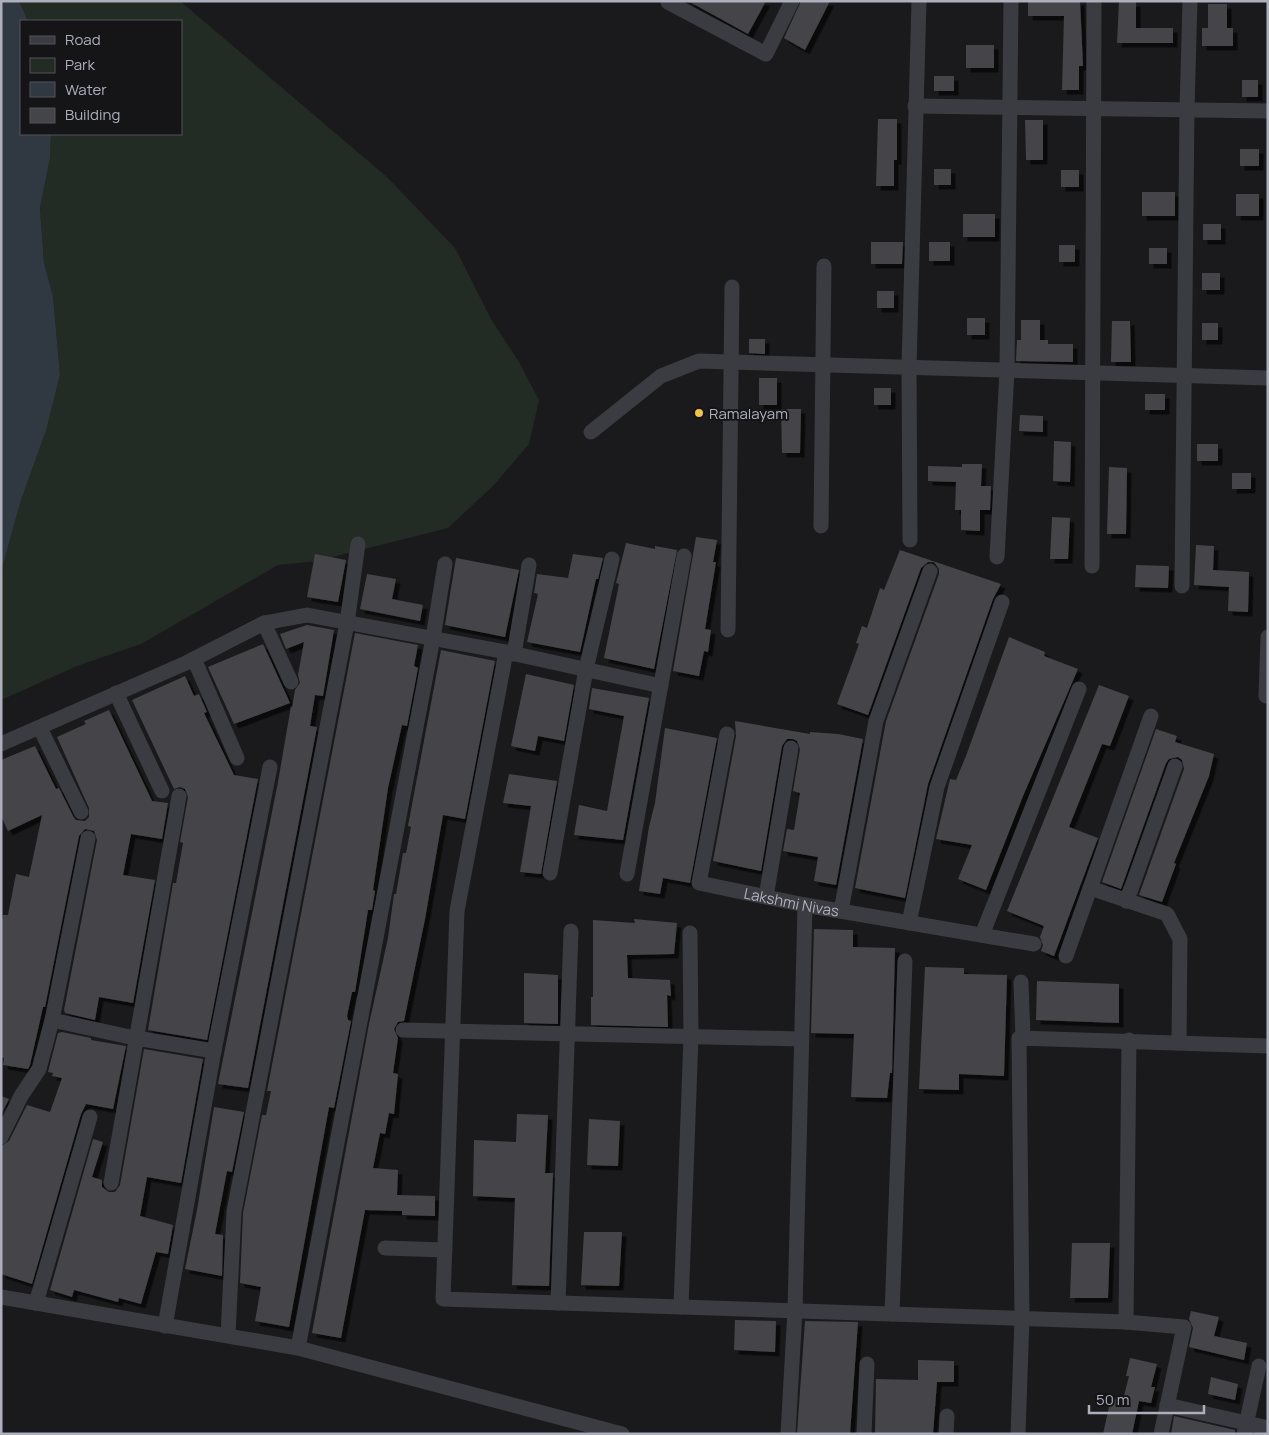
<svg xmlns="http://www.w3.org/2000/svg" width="1269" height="1435" font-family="Manrope,sans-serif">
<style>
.green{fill:#222b24}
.water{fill:#303841}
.building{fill:#444549;filter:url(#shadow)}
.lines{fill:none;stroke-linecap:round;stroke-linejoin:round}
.minor{stroke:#3b3c41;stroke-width:15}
.minor-bridge{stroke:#3b3c41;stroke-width:15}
.poi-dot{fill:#f1c33e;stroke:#151518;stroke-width:2}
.labels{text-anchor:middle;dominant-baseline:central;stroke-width:4;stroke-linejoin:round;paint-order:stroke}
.poi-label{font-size:15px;fill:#adb0bc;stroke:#151518;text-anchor:start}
.street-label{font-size:15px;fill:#adb0bc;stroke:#151518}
</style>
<defs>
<filter id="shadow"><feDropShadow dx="4.5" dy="4.5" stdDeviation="0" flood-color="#0009"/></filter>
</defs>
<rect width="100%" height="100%" fill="#1a1a1c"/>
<path class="green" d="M19,1H180L387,177L455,248L491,319L519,362L539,400L529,444L494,485L448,528L317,561L278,565L141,644L77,666L1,700V572L21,500L46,431L60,375L53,296L44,263L40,208L50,158L51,134H181V21H28Z"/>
<path class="water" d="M1,1H19L28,21H21V134H51L50,158L40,208L44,263L53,296L60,375L46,431L21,500L1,572Z"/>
<path class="building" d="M688,1H766L748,34Z
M801,1H830L805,50L784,38Z
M1028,1H1080L1083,66H1079V90H1062L1064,16H1028Z
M1119,2H1136V28H1173V43H1117Z
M1208,4H1227V28H1233V46H1202V28H1208Z
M966,45H994V68H966Z
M934,76H954V91H934Z
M1242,80H1258V97H1242Z
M878,119H897V160H894V186H876Z
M1025,120H1043V160H1026Z
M1240,149H1259V166H1240Z
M934,169H951V185H934Z
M1061,170H1079V187H1061Z
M1142,192H1175V216H1142Z
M1236,194H1259V216H1236Z
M963,214H995V237H963Z
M1203,224H1221V240H1203Z
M871,242H903L902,264H871Z
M929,242H950V261H929Z
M1059,245H1075V262H1059Z
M1149,248H1167V264H1149Z
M1202,273H1220V290H1202Z
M877,291H894V308H877Z
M967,318H985V335H967Z
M1021,320H1040V340H1048V344H1073V362L1016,361L1017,340H1021Z
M1112,321H1130L1131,362H1111Z
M1202,323H1218V340H1202Z
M749,339H765V354L749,353Z
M759,378H777V405H759Z
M874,388H891V405H874Z
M1145,394H1165V410H1145Z
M781,409H801L800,453H782Z
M1020,415L1043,416V432L1019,431Z
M1054,441L1071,442L1070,482L1053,481Z
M1197,444H1218V461H1197Z
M962,464H982L981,486H991L990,510H980V531L961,530V510H955L956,482L928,481V466L962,467Z
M1109,467L1127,468L1126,534H1107Z
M1232,473H1251V489H1232Z
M1052,517L1070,518L1068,559H1050Z
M696,537L717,540L713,562H716L705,629L711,630L708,652L704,651L699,676L673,671Z
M626,543L655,549V546L677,550L654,669L604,658L619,584L616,583Z
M1196,545L1214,546L1213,570L1249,572L1248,612L1228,611L1229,587L1194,585Z
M900,550L1001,584L993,599L928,784L905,898L855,888L886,721L939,574V569L934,562H928L921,568L868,715L837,704L859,644L856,643L862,626L867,628L880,588L884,590Z
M315,554L346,560L338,602L307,597Z
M573,554L603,558L598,579H596L580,652L527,642L538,594L534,593L537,574L568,578Z
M456,558L519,570L505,637L445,625Z
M1136,565L1169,566L1168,588L1135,587Z
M367,574L396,579L392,599L423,605L420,621L360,609Z
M307,625L334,630L323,696L315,695L310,726L317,727L248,1088L218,1084L278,782L291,706L292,708L295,690L300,683L298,675L304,642L286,649L280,634Z
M355,633L418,645L414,666L418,668L407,726L402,725L388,788L373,890L375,891L372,910H368L355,992H352L347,1016L348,1020L351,1021L334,1108L329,1107L289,1327L255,1321L261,1287L240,1283L243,1213L262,1115H266L271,1091H267Z
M1009,637L1045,652L1044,656L1078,669L1023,796L986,890L958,879L972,845L936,839L950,779L956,780L966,756Z
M263,644L290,703L234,724L208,667Z
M441,650L495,661L465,819L443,815L425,919L404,1021L398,1022L394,1029L398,1038L393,1073L398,1074L394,1114L389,1113L385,1134L380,1133L373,1168L398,1170L397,1195L435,1196V1216L402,1215V1211L365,1210L341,1338L312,1333L369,1024L388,938L394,894H396L403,853H406L411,827L408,826Z
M526,674L574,685L564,741L538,736L535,751L511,746Z
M185,676L194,696L199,694L207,712L204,713L234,775L258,779L207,1040L148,1030L173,883H176L183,843L180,842L188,797L185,789L180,787L174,789L132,700Z
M1099,685L1129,696L1110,746L1102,744L1069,827L1098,838L1054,956L1041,951L1043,945L1040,937L1044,926L1007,911Z
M592,688L649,698L623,840L574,835L579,805L607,811L624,716L589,709Z
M109,710L152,801L168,803L162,839L131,834L123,875L155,880L133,1003L99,997L95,1020L65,1013L64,1010L97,840L94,831L85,829L79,836L45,1007H43L30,1065L28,1069L3,1065L4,1058L1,1057V925L3,915H8L16,874L29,877L42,815L8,831L1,816V760L35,746L56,789L59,788L73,816L76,820L85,821L89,817V808L57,737L86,724L84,721Z
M735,721L810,734V732L838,734L863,739L836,885L814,881L818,857L783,851L787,829L794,830L800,793L793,791L800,749L797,741L793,739H787L782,746L761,871L713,861L736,736Z
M665,728L717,738L690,883L663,878L660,894L639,891L649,827L655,803Z
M1156,729L1177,736L1175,742L1214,754L1209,776L1174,863L1176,864L1162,902L1139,895L1184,769L1182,760L1178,757L1169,759L1166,763L1121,889L1102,882Z
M509,774L557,781L541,874L520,872L531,806L503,803Z
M634,919L677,923L674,954L627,955L628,978L670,980L671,996L667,995L668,1027L591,1025V997H593V920L635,923Z
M814,929L853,930V947L895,948L892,1073H890L887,1098L851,1097L854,1034L811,1033Z
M925,967L964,968V974L1007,975L1004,1076L959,1074V1090L919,1089Z
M524,973L558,975V1024L524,1023Z
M1037,981L1119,984V1023L1036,1020Z
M62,1032L91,1038V1040L126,1046L113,1109L86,1104L81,1114L32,1284L1,1274V1146L9,1141L27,1105L50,1112L62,1078L52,1076L53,1073L48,1072L58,1033Z
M144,1049L203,1059L181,1183L147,1177L140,1216L173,1225L168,1254L156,1252L141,1304L119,1298L118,1302L74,1290L72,1297L50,1290L93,1139L103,1142L92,1177L102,1180V1187L109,1192H115L120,1185Z
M1,1096L9,1099L1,1115Z
M214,1107L244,1112L232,1172L227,1171L215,1234L223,1235L222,1276L185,1269L197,1210Z
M517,1114L548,1115L545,1173H553L549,1286L512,1285L515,1198L473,1196L474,1140L516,1142Z
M589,1119L620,1121L618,1166L587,1165Z
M584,1232H622L619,1286L581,1285Z
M1072,1243H1110L1108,1298H1070Z
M1191,1311L1219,1317L1214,1336L1247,1343L1244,1360L1189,1347L1193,1328L1189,1319Z
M735,1320L776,1321L775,1352L734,1350Z
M805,1321L858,1322L850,1434L797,1433Z
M1130,1358L1157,1364L1151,1387H1155L1151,1403L1139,1401L1132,1434H1103L1111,1398L1123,1400L1129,1376H1126Z
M918,1360L954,1361V1382H937L933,1434H875L876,1379L918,1380Z
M1211,1377L1238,1384L1235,1400L1208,1394Z
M1174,1416L1235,1430V1434H1171Z"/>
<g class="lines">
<g class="minor">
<path d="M668,2L766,54L792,1"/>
<path d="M915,106L1268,111"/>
<path d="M591,432L661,376L699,361L1268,378"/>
<path d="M821,526L824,266"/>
<path d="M910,540L909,367L919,1"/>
<path d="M997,557L1007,371L1011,1"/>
<path d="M1092,566L1094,1"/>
<path d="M1182,586L1187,109L1190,1"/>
<path d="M264,623L291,682"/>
<path d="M728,630L732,287"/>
<path d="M506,652L457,911L443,1299L1126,1322L1129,1040"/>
<path d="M514,654L529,565"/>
<path d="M194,659L237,758"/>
<path d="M116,693L162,791"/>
<path d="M1266,696L1268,637"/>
<path d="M40,728L81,812"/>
<path id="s1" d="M727,734L699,883L805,905L1034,944"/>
<path d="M1,744L186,663L264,623L307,615L506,652L661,686"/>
<path d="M550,873L586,669L612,559"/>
<path d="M627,874L684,556"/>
<path d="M1090,888L1167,914L1180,939L1179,1043"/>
<path d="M1131,889L1175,766"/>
<path d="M766,897L791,748"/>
<path d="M841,911L876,721L930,571"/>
<path d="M909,923L937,787L1002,602"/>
<path d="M982,935L1079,689"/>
<path d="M1066,956L1151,716"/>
<path d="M1021,982L1023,1038"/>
<path d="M52,1020L130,1037L214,1051"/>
<path d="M403,1030L801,1039"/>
<path d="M1,1137L21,1096L39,1069L52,1020L88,838"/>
<path d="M111,1183L179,796"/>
<path d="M385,1248L445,1250"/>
<path d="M1,1297L298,1348L622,1434"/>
<path d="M36,1303L90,1117"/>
<path d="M558,1303L571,931"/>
<path d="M681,1307L691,1037L690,933"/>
<path d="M892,1314L905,961"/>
<path d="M1126,1322L1184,1327L1161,1434"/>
<path d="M165,1326L214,1051L270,767"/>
<path d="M228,1335L234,1212L347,623L358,544"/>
<path d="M298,1348L433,638L445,564"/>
<path d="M1167,1405L1268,1428"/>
<path d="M788,1434L795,1310L805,905"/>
<path d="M864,1434L867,1364"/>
<path d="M946,1434L947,1416"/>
<path d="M1018,1434L1022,1318L1019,1038L1268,1046"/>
<path d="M1244,1434L1259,1366"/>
</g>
<path class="minor-bridge" d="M1126,901L1131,889"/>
</g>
<circle class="poi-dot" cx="699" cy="413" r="5"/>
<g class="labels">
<g class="poi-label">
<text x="709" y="413">Ramalayam</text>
</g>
<g class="street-label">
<text stroke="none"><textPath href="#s1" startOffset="246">Lakshmi Nivas</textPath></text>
</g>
</g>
<rect width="1269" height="1435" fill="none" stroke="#adb0bc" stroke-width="5"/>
<rect x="20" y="20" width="162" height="115" fill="#151518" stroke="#52535a"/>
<rect x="30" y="36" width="25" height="8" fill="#3b3c41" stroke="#52535a"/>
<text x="65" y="45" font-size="15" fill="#adb0bc">Road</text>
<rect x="30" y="58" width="25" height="15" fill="#222b24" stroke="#52535a"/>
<text x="65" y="70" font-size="15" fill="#adb0bc">Park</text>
<rect x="30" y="82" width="25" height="15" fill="#303841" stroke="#52535a"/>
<text x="65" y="95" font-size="15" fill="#adb0bc">Water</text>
<rect x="30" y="108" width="25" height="15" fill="#444549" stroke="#52535a"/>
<text x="65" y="120" font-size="15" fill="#adb0bc">Building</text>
<path d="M1089 1405v8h115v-8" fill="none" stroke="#adb0bc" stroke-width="2.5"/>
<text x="1096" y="1405" font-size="15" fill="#adb0bc" stroke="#151518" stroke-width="4" paint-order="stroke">50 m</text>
</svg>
